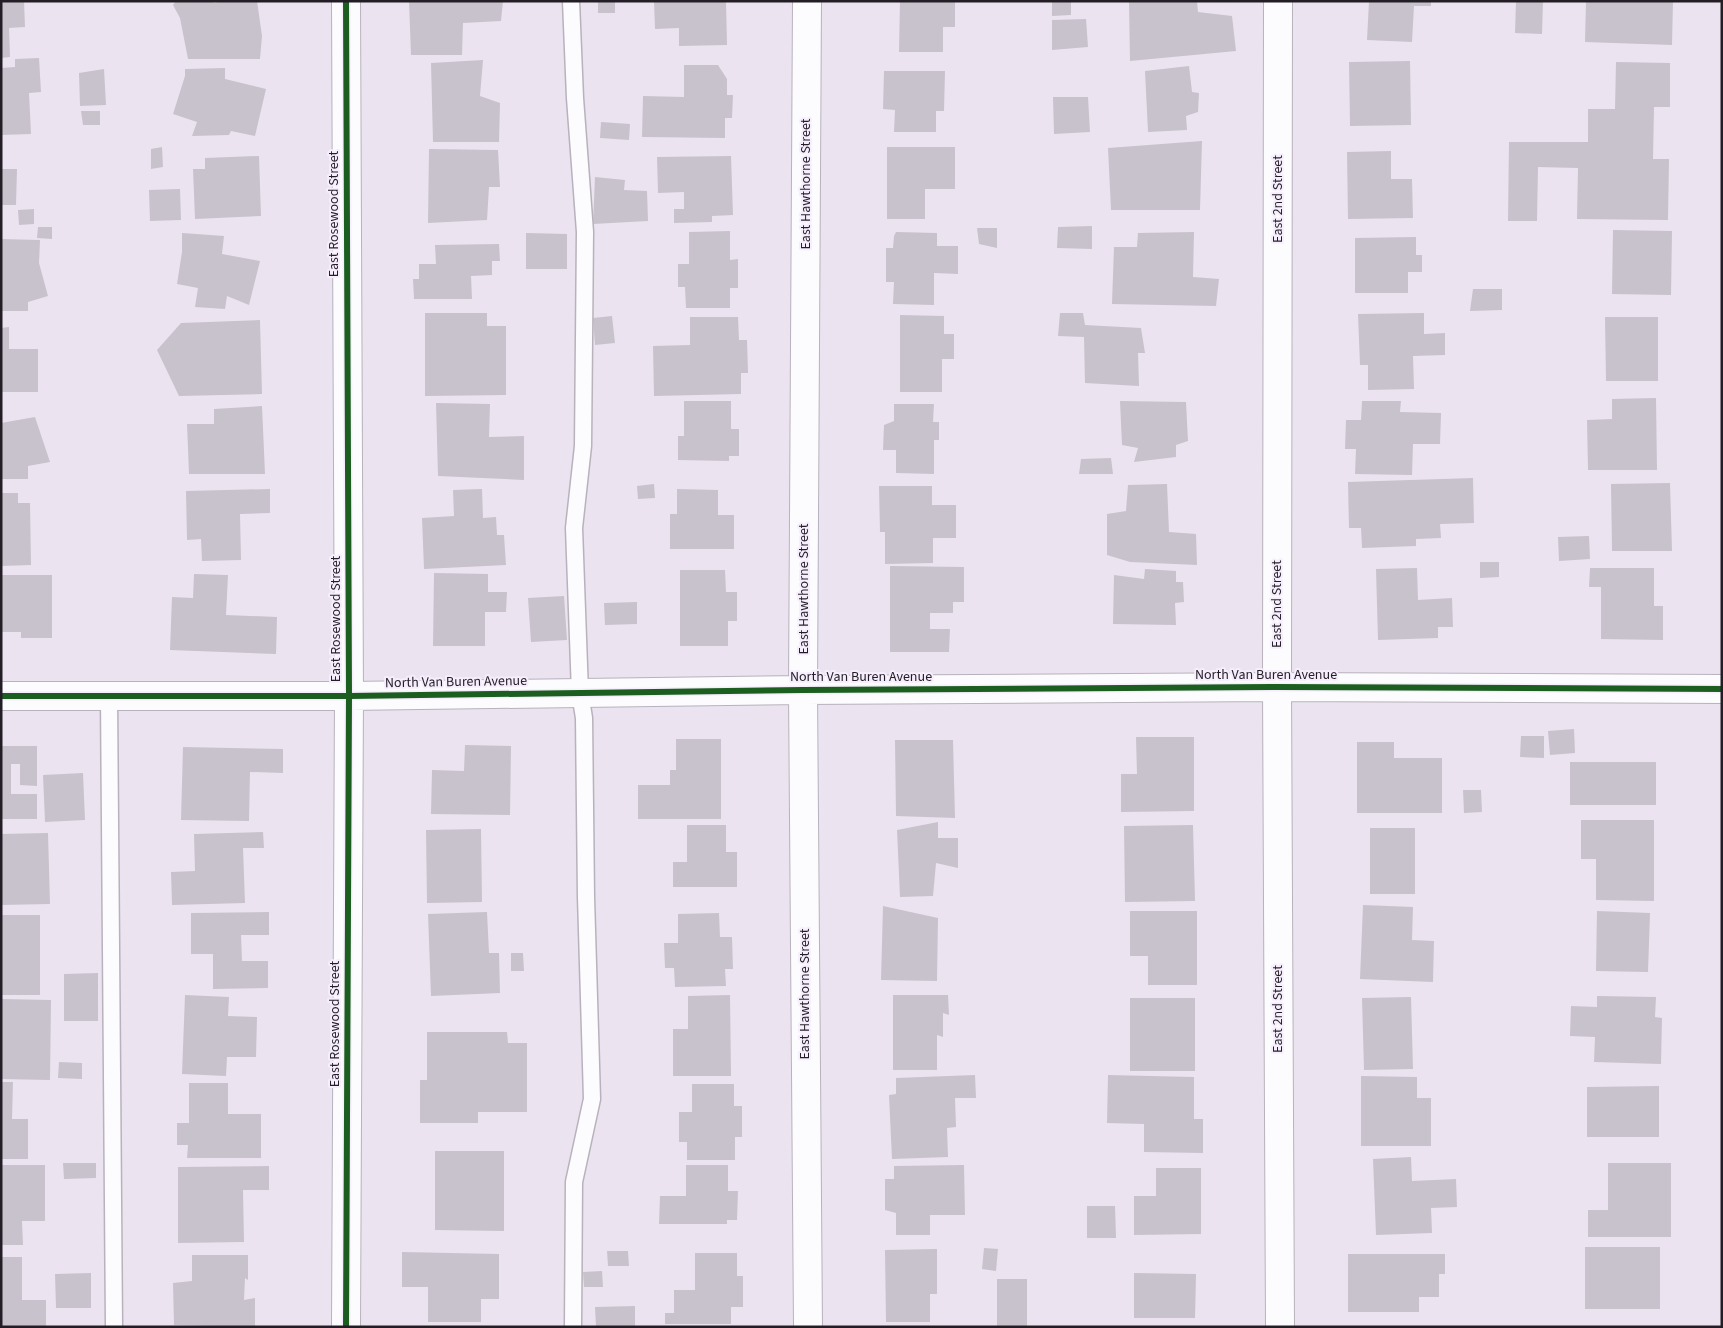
<svg xmlns="http://www.w3.org/2000/svg" width="1723" height="1328" font-family="'Source Sans 3',sans-serif">
<style>
.building{fill:#c8c2cc}
.lines{fill:none;stroke-linecap:round;stroke-linejoin:round}
.service-casing{stroke:#b8b2bc;stroke-width:19}
.minor-casing{stroke:#b8b2bc;stroke-width:30}
.service{stroke:#fcfbfd;stroke-width:16}
.minor{stroke:#fcfbfd;stroke-width:28}
.cycleway-casing{stroke:#f6eefc;stroke-width:9}
.cycleway{stroke:#1b5e20;stroke-width:6}
.labels{text-anchor:middle;dominant-baseline:central;stroke-width:4;stroke-linejoin:round;paint-order:stroke}
.street-label{font-size:14px;fill:#231e26;stroke:#f6eefc}
</style>
<rect width="100%" height="100%" fill="#ebe4f0"/>
<path class="building" d="M1,1H24L25,27L9,28L10,57L1,58Z
M176,1H214V3L222,1H257L262,36L260,59H188L180,18L173,5Z
M409,1H503L501,21L463,23L462,55H411Z
M598,1H615V13H598Z
M654,1H726L727,45L679,46V28L655,29Z
M900,1H955V27H943V52H899Z
M1052,1H1071V15L1052,16Z
M1129,1H1197L1198,12L1232,16L1236,51L1130,61Z
M1369,1H1431V6H1414L1412,42L1367,40Z
M1516,1H1543L1542,34L1515,33Z
M1586,1H1673L1672,45L1585,42Z
M1086,19L1088,47L1052,50V20Z
M39,58L41,92L29,93L31,134L1,135V68L15,67V59Z
M483,60L480,96L500,103L499,142H433L431,63Z
M1410,61L1411,125L1350,126L1349,62Z
M1616,62L1670,63V107H1654L1653,159H1669L1668,220L1577,219L1578,168L1538,167L1537,221H1508L1509,142H1588V109H1615Z
M684,65H718L727,79V95H733L732,118H725V138L642,137L643,96L684,97Z
M1189,66L1192,92L1199,93L1198,112L1186,116L1187,130L1148,132L1145,71Z
M225,68V79L266,89L255,136L231,131L229,135L192,136L197,122L173,114L185,76V69Z
M104,69L106,105L80,106L79,73Z
M884,71H945L944,111H936V132H894L895,110L883,109Z
M1053,97H1088L1090,132L1054,134Z
M81,111H100V125H83Z
M601,122L630,124L629,140L600,138Z
M1202,141L1200,210H1111L1108,148Z
M162,147L163,167L151,169V149Z
M887,147H955V189H925V219H887Z
M429,149L498,150L500,187H489L487,220L428,223Z
M1391,151V179H1412L1413,218L1348,219L1347,152Z
M259,156L261,216L195,219L193,169H205V158Z
M731,156L733,215L712,216V222L674,223V209H684V192L658,193L657,157Z
M1,169H17L16,205H1Z
M595,177L625,180L624,190L647,191L648,221L593,224Z
M180,189L181,220L150,221L149,190Z
M34,209V224L19,225L18,210Z
M1092,226V249L1057,248L1058,227Z
M38,227H52V239L37,238Z
M977,228H997V248L979,244Z
M1613,230L1672,231L1671,295L1612,294Z
M730,231V260L738,259V288H730V308H686L685,287H678V264H689V232Z
M896,232L937,233V246H958V274L934,273V305L893,304L894,282H886V248H893L894,236Z
M1194,232L1193,277L1219,279L1216,306L1112,304L1114,247H1137L1138,233Z
M182,233L224,236L222,254L260,261L249,305L227,296L225,309L195,307L198,288L177,284L182,252Z
M526,233L567,234V269H526Z
M1416,237V255H1422V272H1408V293H1355V238Z
M1,239L40,240L39,263L48,296L28,302V311H1Z
M499,244L500,261H492V275L471,276L472,299H414L413,279H419V264H436L435,245Z
M1473,289H1502V310L1470,311Z
M425,313H487V326H506V395L425,396Z
M1060,313H1083L1085,325L1141,328L1145,353H1138L1139,386L1085,383L1084,337L1058,336Z
M1424,313V334L1445,333V355L1413,356L1414,389L1368,390V365H1360L1358,314Z
M900,315L944,316V334H954V359H942V392H900Z
M612,316L615,343L595,345L593,318Z
M690,317H738L739,340H747L748,373H741V394L654,396L653,346L690,345Z
M1605,317H1658V381H1606Z
M260,320L262,394L179,396L157,350L181,323Z
M9,327V349H38V392H1V328Z
M1656,398L1657,470H1588L1587,420L1612,419V399Z
M684,401H731V429H739V456H729V461L678,460V436H684Z
M1120,401L1186,402L1188,441L1176,445V457L1134,462L1138,448L1122,445Z
M1362,401H1401L1400,412L1441,413L1440,444H1413L1412,475L1355,474L1356,449H1345L1346,420H1361Z
M436,403L490,404L489,437L524,436V480L438,476Z
M894,404H934L933,422H939V440H934V474L896,473V450H883L884,425L894,421Z
M262,406L265,474H189L187,424H214V409Z
M35,417L50,462L28,466V479H1V423Z
M1111,458L1113,474H1079L1081,459Z
M1473,478L1474,523L1440,524L1441,538L1416,539V546L1362,548L1361,528H1349L1348,482Z
M1670,483L1672,551H1612L1611,484Z
M654,484L655,498L638,499L637,486Z
M1167,484L1169,532L1196,534L1197,565L1130,562L1107,555V514L1126,511L1128,485Z
M879,486H932V505H956V538H933V563L885,564V532H880Z
M270,489V513L240,514L241,560L202,561L201,539L187,540L186,491Z
M482,489L483,518L496,517L497,535H504L506,565L424,569L422,518L454,516L453,490Z
M677,489L718,490V515H734V549H670V514H677Z
M1,493H18V503H30L31,565L1,566Z
M1589,536L1590,559L1559,561L1558,537Z
M1480,562H1499V577L1480,578Z
M890,566L964,567V602H953V613H930V629H950L949,652H890Z
M1417,568L1418,600L1452,598L1453,627H1438V638L1378,640L1376,569Z
M1590,568H1654V606H1663V640L1601,639V587H1589Z
M1145,569L1176,571V582H1183L1184,602L1175,603L1176,625L1113,624L1114,575L1144,579Z
M680,570H725L726,592H737V621H728V646H680Z
M434,573L488,574V592H507L506,612H485V646H433Z
M194,574L228,575L226,615L277,617L276,654L170,650L172,597L193,598Z
M1,575H52V638H21V632H1Z
M564,596L567,640L531,642L528,598Z
M637,602V624L605,625L604,603Z
M1574,729L1575,753L1550,755L1548,731Z
M1521,736H1544V758L1520,757Z
M1136,737H1194V811L1121,812V774H1137Z
M676,739H721V819H638V785H670V770H676Z
M895,740H953L955,818L896,816Z
M1357,742H1394V758H1442V813H1357Z
M465,745L511,746L510,815L431,814L432,770L464,771Z
M1,746H37V786L20,785V764H11V794H37V819H1Z
M183,747L283,749V773L250,772L249,821L181,820Z
M1570,762H1656V805H1570Z
M83,773L85,820L45,822L43,775Z
M1463,790H1481L1482,812L1464,813Z
M1581,820H1654V901L1596,900V859H1581Z
M938,822V838H958V868L936,863L933,896L900,897L897,830Z
M687,825H726V852H737V887H673V862H687Z
M1193,825L1195,901L1125,902L1124,826Z
M1370,828H1415V894H1370Z
M481,829L482,902L427,903L426,830Z
M263,832L264,848H243L245,903L172,905L171,872L195,871L194,834Z
M48,833L50,904L1,905V834Z
M1363,905L1413,907L1412,940L1434,941L1433,982L1360,979Z
M883,906L938,918L937,981L881,980Z
M1130,911H1197V985H1148V956H1130Z
M1597,911L1650,913L1648,972L1596,971Z
M269,912V935H241L242,961H268V988L213,989V954H191V913Z
M487,912L489,953H499L500,993L431,996L428,914Z
M719,913L720,937H732L733,969H725L726,986L675,987L674,968H665L664,943H678V914Z
M1,915H40V995H1Z
M511,953H523L524,971H511Z
M98,973V1021H64V974Z
M185,995L229,997L228,1016L257,1017L256,1057H227L226,1076L182,1074Z
M730,995L731,1076H673V1029H688V996Z
M893,995H948L949,1015L943,1013V1037L937,1035V1070H893Z
M1597,996L1656,997L1655,1017L1662,1018L1661,1064L1594,1062L1595,1037L1570,1036L1571,1006L1597,1007Z
M1411,997L1413,1069L1364,1070L1362,998Z
M1130,998H1195V1071H1130Z
M1,999L51,1000L50,1080L1,1079Z
M427,1032H507L508,1043H527V1112H478V1123H420V1080H427Z
M59,1062L82,1063V1079L58,1078Z
M975,1075L976,1098H955L956,1127L947,1128L948,1157L892,1159L889,1095L896,1094V1078Z
M1108,1075L1194,1077V1119H1203V1153L1144,1152V1124L1107,1123Z
M1361,1076L1417,1077V1098H1431V1146H1361Z
M1,1082H13L12,1119H28V1159H1Z
M189,1083H228V1114H261V1158H187L188,1145H177V1123H189Z
M692,1084H734V1106H742V1137H735V1160H687V1142H679V1112H692Z
M1659,1086V1137H1587V1087Z
M435,1151H504V1231L435,1230Z
M1411,1157L1412,1181L1456,1179L1457,1207L1431,1208L1432,1233L1376,1235L1373,1159Z
M63,1163H96V1178L64,1179Z
M1608,1163H1671V1237H1588V1210H1608Z
M1,1165H45V1221H22L23,1245H1Z
M686,1165H728V1191H738L737,1220H727V1224H659L660,1196H686Z
M964,1165L965,1215H930V1235H896V1213L885,1210V1179H894V1166Z
M269,1166V1190H243L244,1242L178,1243V1167Z
M1156,1168H1201V1234L1134,1235V1196H1156Z
M1087,1206H1115L1116,1238H1087Z
M1585,1247H1660V1309H1585Z
M984,1248L998,1249L996,1271L982,1269Z
M937,1249V1294H930V1322H886L885,1250Z
M607,1251H628L629,1266H608Z
M402,1252L499,1254V1299H481V1322H428V1287H402Z
M695,1253H737V1276H743V1307H731V1324H665V1313H674V1290H695Z
M1348,1254H1445V1274H1439V1297H1419V1312H1348Z
M192,1255H248V1280L245,1278L244,1300L255,1298V1327L174,1325L173,1283L192,1281Z
M1,1257H22V1300H46V1327H1Z
M602,1271L603,1287H584L583,1272Z
M91,1273V1308H56L55,1274Z
M1134,1273L1196,1274L1195,1318H1134Z
M997,1279H1027V1326H997Z
M635,1306V1327H596L595,1307Z"/>
<g class="lines">
<g class="service-casing">
<path id="service" d="M571,1L575,98L585,232L583,446L574,528L580,693L584,718L586,897L592,1099L574,1182L573,1327
M109,696L114,1327"/>
</g>
<g class="minor-casing">
<path id="minor" d="M346,1L349,696L346,1327
M807,1L803,690L808,1327
M1278,1L1277,687L1280,1327
M1,696H349L803,690L1277,687L1722,689"/>
</g>
<use href="#service" class="service"/>
<use href="#minor" class="minor"/>
<g class="cycleway-casing">
<path id="cycleway" d="M346,1L349,696L346,1327
M1,696H349L803,690L1277,687L1722,689"/>
</g>
<use href="#cycleway" class="cycleway"/>
</g>
<g class="labels">
<g class="street-label">
<text transform="translate(806 184) rotate(-90)">East Hawthorne Street</text>
<text transform="translate(1278 199) rotate(-90)">East 2nd Street</text>
<text transform="translate(334 214) rotate(-90)">East Rosewood Street</text>
<text transform="translate(804 589) rotate(-90)">East Hawthorne Street</text>
<text transform="translate(1277 604) rotate(-90)">East 2nd Street</text>
<text transform="translate(336 619) rotate(-90)">East Rosewood Street</text>
<text x="1266" y="675">North Van Buren Avenue</text>
<text x="861" y="677">North Van Buren Avenue</text>
<text transform="translate(456 682) rotate(-1)">North Van Buren Avenue</text>
<text transform="translate(805 994) rotate(-90)">East Hawthorne Street</text>
<text transform="translate(1278 1009) rotate(-90)">East 2nd Street</text>
<text transform="translate(335 1024) rotate(-90)">East Rosewood Street</text>
</g>
</g>
<rect width="1723" height="1328" fill="none" stroke="#231e26" stroke-width="5"/>
</svg>
